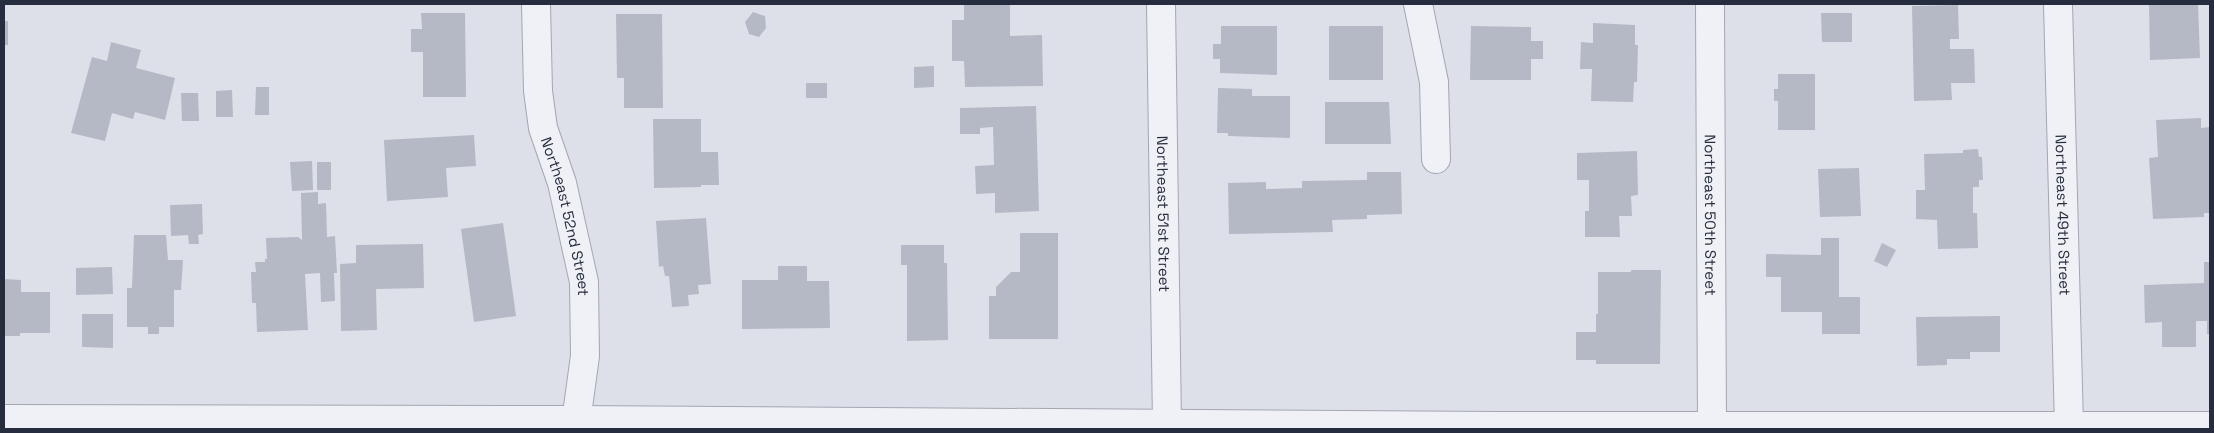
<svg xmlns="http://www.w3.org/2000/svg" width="2214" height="433" font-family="'Space Grotesk',sans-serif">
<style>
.building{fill:#b4b9c5}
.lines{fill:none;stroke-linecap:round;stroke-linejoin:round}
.minor-casing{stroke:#a2a7b2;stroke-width:30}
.minor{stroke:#f0f1f6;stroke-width:28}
.labels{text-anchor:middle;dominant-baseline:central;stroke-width:4;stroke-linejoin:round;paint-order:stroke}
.street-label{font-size:15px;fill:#262d3f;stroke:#eceff5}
</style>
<rect width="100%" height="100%" fill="#dde0e8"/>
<path class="building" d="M964,4H1010V36L1042,35L1043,86L965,87L964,61H952V20H964Z
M2149,4H2198L2200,58L2150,60Z
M1958,5L1959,39H1950V49H1974L1975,83H1951L1952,100L1914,101L1912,6Z
M753,12L765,16L766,28L759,37L749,34L745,22Z
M421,13H465L466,97H423V52H411V29H422Z
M1821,13H1852V42H1822Z
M616,14H662L663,108H624V78H617Z
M4,21H8V45H4Z
M1593,23L1635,25V45H1638L1637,82H1634L1633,102L1591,101L1592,69H1580L1581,42L1593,43Z
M1221,26H1277V75L1220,73V59H1213V44H1221Z
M1329,26H1383V80H1329Z
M1471,26L1531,27V41H1543V59H1531V80H1470Z
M111,42L141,50L136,68L175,78L165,120L135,112L133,119L112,113L105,141L71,133L92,57L107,61Z
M934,66V87L914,88V67Z
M1778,74H1815V130H1778V101H1774V89H1778Z
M806,83H827V98H806Z
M256,87H269V115H255Z
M1218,88L1252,89V96H1290V138L1228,136V133H1217Z
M232,90L233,117H216V91Z
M181,93H198L199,121H182Z
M1325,102H1389L1391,144H1325Z
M1036,106L1039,211L995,213V193L976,194L975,166L994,165L993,127L980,128V134H960V108Z
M2201,118V128L2210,127V213H2204V217L2153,219L2149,158L2158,157L2156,120Z
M653,119H701V152H718L719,185H701V187L654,188Z
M474,135L476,166L446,168L448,197L387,201L384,140Z
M1978,149L1979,157H1982L1983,180H1979V187H1973V213H1977L1978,248L1938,249L1937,220L1916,219V190H1925L1924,154L1963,153V150Z
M1637,151L1638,195L1631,196L1632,216H1619L1620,237H1585V211H1589V180H1577V153Z
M312,161L313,190L292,191L290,162Z
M317,162H331V190H317Z
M1859,168L1861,216L1820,217L1818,169Z
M1367,172H1401L1402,214L1367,215V219L1332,220L1333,232L1229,234L1228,183L1266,182V189L1302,188V181L1367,180Z
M318,192V204L326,203L327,237L335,236L337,273H334L335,301L321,302L320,273L305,274L308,330L257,332L256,303H252L251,272H256L255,262H265V259H267L266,238L298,237L302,240L301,193Z
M202,204L203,234L198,235L199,244H189L188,235L171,236L170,205Z
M706,218L711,284L698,285L699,294L688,295L689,306L672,307L669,276H665L663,266L659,267L656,221Z
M503,223L516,316L474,322L461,229Z
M1020,233H1058V339H989V296H996V287L1011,272H1020Z
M134,235H166L168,260H183L181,290H174V327H159V334H148V327H127V288H132Z
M1821,238H1839V297H1860V334H1822V312H1781V277H1766V254L1821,255Z
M1882,243L1896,250L1887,267L1874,261Z
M423,244L424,288L376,289L377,330L341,331L340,264L356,263V245Z
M901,245H944V263H947L948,340L907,341V265H901Z
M2204,262H2210V334H2207V321H2196V347H2162V322L2145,323L2144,285L2204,283Z
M778,266H807V281H829L830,328L742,329V280H778Z
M112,267L113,294L76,295V268Z
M1631,270H1661L1660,364H1596V360H1576V332H1596V314H1598V272H1631Z
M4,279L21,280V292H50V333H20V336H4Z
M82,314H113V348L82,347Z
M2000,316V352H1970V359H1947V365L1917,366L1916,317Z"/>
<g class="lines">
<g class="minor-casing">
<g id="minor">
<path id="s1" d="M536,4L538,91L543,128L562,183L584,282L585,356L575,429"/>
<path id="s2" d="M1161,4L1167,424"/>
<path d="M1418,4L1434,82L1436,159"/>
<path id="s3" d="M1710,4L1712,426"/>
<path id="s4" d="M2058,4L2069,426"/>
<path d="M4,419L575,420L1496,426H2210"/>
</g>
</g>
<use href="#minor" class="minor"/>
</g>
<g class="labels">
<g class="street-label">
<text stroke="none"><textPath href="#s2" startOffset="210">Northeast 51st Street</textPath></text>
<text stroke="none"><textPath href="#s3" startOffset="211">Northeast 50th Street</textPath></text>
<text stroke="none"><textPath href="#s4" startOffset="211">Northeast 49th Street</textPath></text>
<text stroke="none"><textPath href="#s1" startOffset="216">Northeast 52nd Street</textPath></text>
</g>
</g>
<rect width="2214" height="433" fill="none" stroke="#262d3f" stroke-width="10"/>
</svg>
